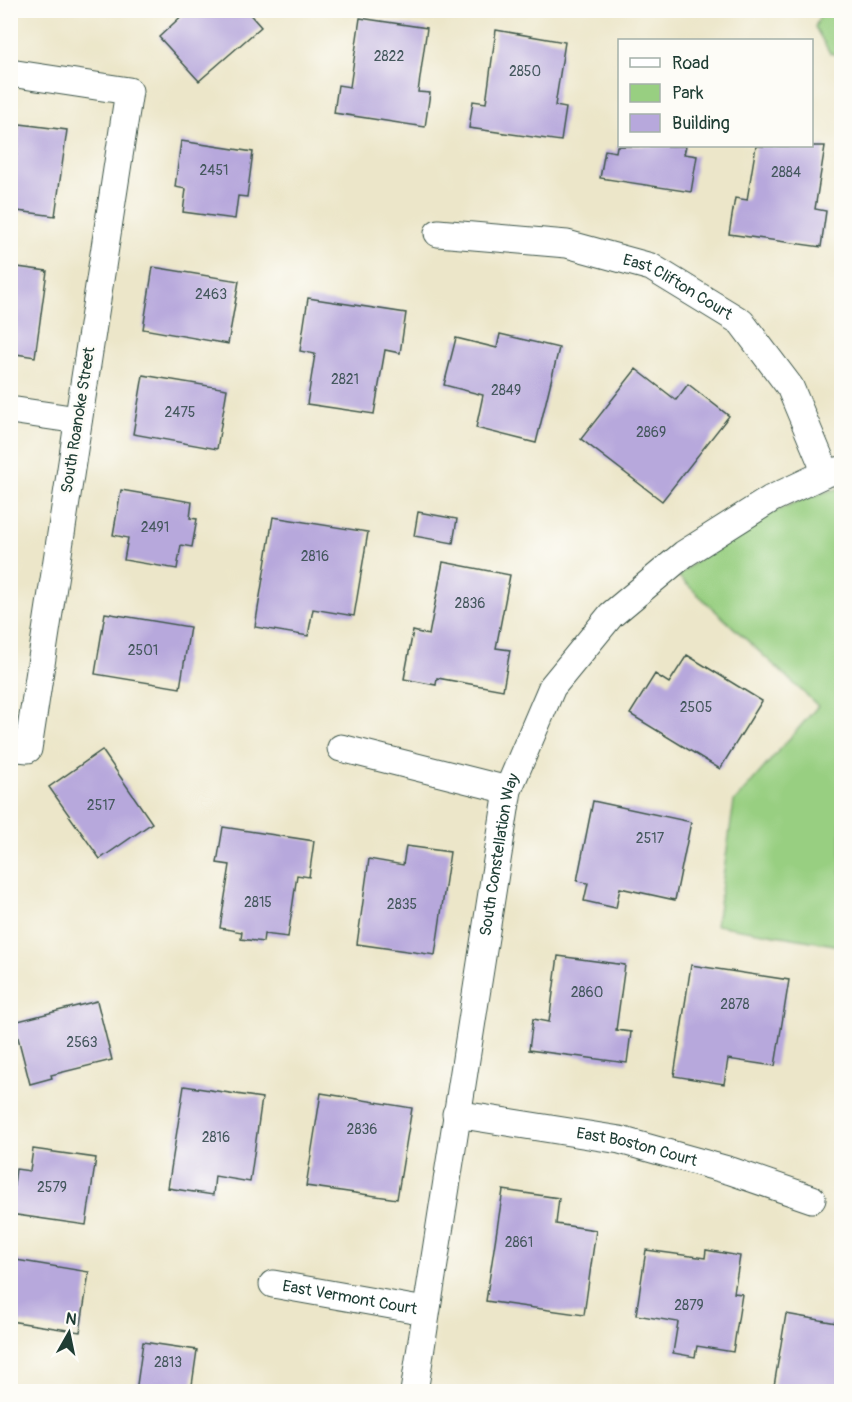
<svg xmlns="http://www.w3.org/2000/svg" width="852" height="1402" font-family="Pangolin,sans-serif">
<style>
.park{fill:#98cf81;stroke:#5c865a;stroke-width:1.5}
.building{fill:#b7a8dc}
.lines{fill:none;stroke-linecap:round;stroke-linejoin:round}
.minor-casing{stroke:#3e564a;stroke-width:29}
.minor{stroke:#fff;stroke-width:27}
.labels{text-anchor:middle;dominant-baseline:central;stroke-width:5;stroke-linejoin:round;paint-order:stroke}
.number-label{font-size:14px;fill:#45585e}
.street-label{font-size:16px;fill:#1f3d34;stroke:#fdfcf7}
</style>
<rect width="100%" height="100%" fill="#fdfcf7"/>
<filter id="ink" filterUnits="userSpaceOnUse"><feTurbulence type="fractalNoise" baseFrequency=".0167" numOctaves="2"/><feDisplacementMap in="SourceGraphic" scale="12" xChannelSelector="R" yChannelSelector="G"/><feConvolveMatrix kernelMatrix="1 2 1 2 8 2 1 2 1" color-interpolation-filters="sRGB"/></filter>
<filter id="wash" filterUnits="userSpaceOnUse"><feTurbulence type="fractalNoise" baseFrequency=".008" numOctaves="4" result="noise"/><feDisplacementMap in="SourceGraphic" scale="24" xChannelSelector="R" yChannelSelector="G"/><feGaussianBlur stdDeviation="1.35" result="paint"/><feColorMatrix in="noise" values="0 0 0 0 0 0 0 0 0 0 0 0 0 0 0 0 0 1.4 0 .05"/><feComposite in="paint" operator="in"/></filter>
<g filter="url(#wash)">
<rect width="100%" height="100%" fill="#ece6c9"/>
<path class="park" d="M822,11H841V56L830,53L815,27Z
M841,488V946L716,925L734,802L818,706L678,576C725,536 781,502 841,488Z"/>
<g id="blocks">
<path class="building" d="M188,10H246L261,27L199,81L159,37Z
M360,18L427,28L418,92L430,93L425,127L334,113L338,85L350,87Z
M496,30L565,42L555,106L566,108L561,141L469,128L473,101L486,103Z
M20,124L67,130L55,216L10,210Z
M181,141L253,152L247,197L238,196L235,219L183,212L186,189L175,187Z
M617,146H686L684,154L697,156L691,192L600,178L605,150L616,152Z
M756,146H825L815,209L826,211L821,247L729,234L735,198L747,200Z
M10,266L47,271L35,357L10,353Z
M153,267L239,281L228,344L143,329Z
M308,298L406,313L400,353L385,350L374,414L307,404L315,354L300,351Z
M500,334L559,348L536,443L476,428L483,395L444,385L456,338L497,348Z
M636,369L676,400L688,384L729,416L662,501L581,439Z
M143,375L227,389L217,449L133,434Z
M121,490L192,502L190,518L197,519L192,547L181,545L177,569L124,560L128,538L113,535Z
M418,512L457,519L453,543L414,536Z
M273,517L368,532L354,616L313,609L308,636L255,627Z
M443,562L510,575L496,648L510,650L503,690L437,678L436,685L404,679L413,631L429,635Z
M105,613L190,627L180,688L95,674Z
M687,655L762,701L720,769L630,714L655,674L669,683Z
M102,750L152,823L100,859L49,787Z
M593,801L691,822L675,900L620,888L616,908L584,901L588,883L577,881Z
M223,827L314,841L309,877L297,875L288,937L264,934L263,942L241,939L242,932L220,928L230,865L217,863Z
M406,846L450,852L435,955L357,944L369,859L403,865Z
M558,956L625,965L616,1030L631,1032L627,1063L529,1050L533,1019L549,1022Z
M691,965L789,980L775,1066L728,1059L724,1084L674,1076Z
M97,1001L112,1060L51,1075L52,1078L30,1084L14,1022Z
M184,1086L262,1098L250,1182L215,1176L213,1195L168,1188Z
M321,1093L412,1108L397,1199L306,1186Z
M33,1149L96,1158L86,1225L10,1214L16,1169L30,1171Z
M503,1190L559,1198L556,1224L596,1230L584,1315L486,1301Z
M646,1250L705,1258L706,1250L740,1256L734,1293L742,1294L733,1352L697,1346L695,1357L673,1353L678,1322L636,1315Z
M10,1259L89,1272L80,1332L10,1321Z
M786,1314L842,1324V1392H773Z
M143,1342L197,1350L191,1392H136Z"/>
</g>
</g>
<g filter="url(#ink)">
<use href="#blocks" fill-opacity="0" stroke="#3e564a" stroke-width="1.5"/>
<g class="lines">
<g class="minor-casing">
<g id="minor">
<path d="M10,73L129,91L28,749L10,747"/>
<path id="s1" d="M438,233L567,244L651,267L741,322L790,387L826,473"/>
<path d="M10,410L78,420"/>
<path d="M341,748L508,790"/>
<path id="s2" d="M456,1114L620,1140L731,1171L812,1199"/>
<path id="s3" d="M273,1284L425,1311"/>
<path id="s4" d="M414,1392L508,790L552,687L611,615L684,554L771,499L826,473L842,470"/>
</g>
</g>
<use href="#minor" class="minor"/>
</g>
</g>
<g class="labels">
<g class="number-label">
<text x="389" y="56">2822</text>
<text x="525" y="71">2850</text>
<text x="214" y="170">2451</text>
<text x="786" y="172">2884</text>
<text x="211" y="294">2463</text>
<text x="345" y="379">2821</text>
<text x="506" y="390">2849</text>
<text x="180" y="412">2475</text>
<text x="651" y="432">2869</text>
<text x="155" y="527">2491</text>
<text x="315" y="556">2816</text>
<text x="470" y="603">2836</text>
<text x="143" y="650">2501</text>
<text x="696" y="707">2505</text>
<text x="101" y="805">2517</text>
<text x="650" y="838">2517</text>
<text x="258" y="902">2815</text>
<text x="402" y="904">2835</text>
<text x="587" y="992">2860</text>
<text x="735" y="1004">2878</text>
<text x="82" y="1042">2563</text>
<text x="362" y="1129">2836</text>
<text x="216" y="1137">2816</text>
<text x="52" y="1187">2579</text>
<text x="519" y="1242">2861</text>
<text x="689" y="1305">2879</text>
<text x="168" y="1362">2813</text>
</g>
<g class="street-label">
<text stroke="none"><textPath href="#s1" startOffset="249">East Clifton Court</textPath></text>
<text transform="translate(78 420) rotate(-81)">South Roanoke Street</text>
<text stroke="none"><textPath href="#s4" startOffset="544">South Constellation Way</textPath></text>
<text stroke="none"><textPath href="#s2" startOffset="184">East Boston Court</textPath></text>
<text stroke="none"><textPath href="#s3" startOffset="78">East Vermont Court</textPath></text>
</g>
</g>
<rect width="852" height="1402" fill="none" stroke="#fdfcf7" stroke-width="36"/>
<rect x="618" y="39" width="195" height="108" fill="#fdfcf7" stroke="#a4b0a9" stroke-width="1.5"/>
<rect x="630" y="58" width="30" height="9" fill="#ffffff" stroke="#a4b0a9" stroke-width="1.5"/>
<text x="672" y="69" font-size="18" fill="#1f3d34">Road</text>
<rect x="630" y="84" width="30" height="18" fill="#98cf81" stroke="#a4b0a9" stroke-width="1.5"/>
<text x="672" y="99" font-size="18" fill="#1f3d34">Park</text>
<rect x="630" y="114" width="30" height="18" fill="#b7a8dc" stroke="#a4b0a9" stroke-width="1.5"/>
<text x="672" y="129" font-size="18" fill="#1f3d34">Building</text>
<g transform="translate(69 1333) rotate(9)" stroke="#fdfcf7" stroke-width="4.5" paint-order="stroke">
<path d="M0-4.5L10 22L0 15L-10 22Z" fill="#1f3d34"/>
<text y="-9" font-size="16" font-weight="bold" text-anchor="middle" fill="#1f3d34">N</text>
</g>
</svg>
